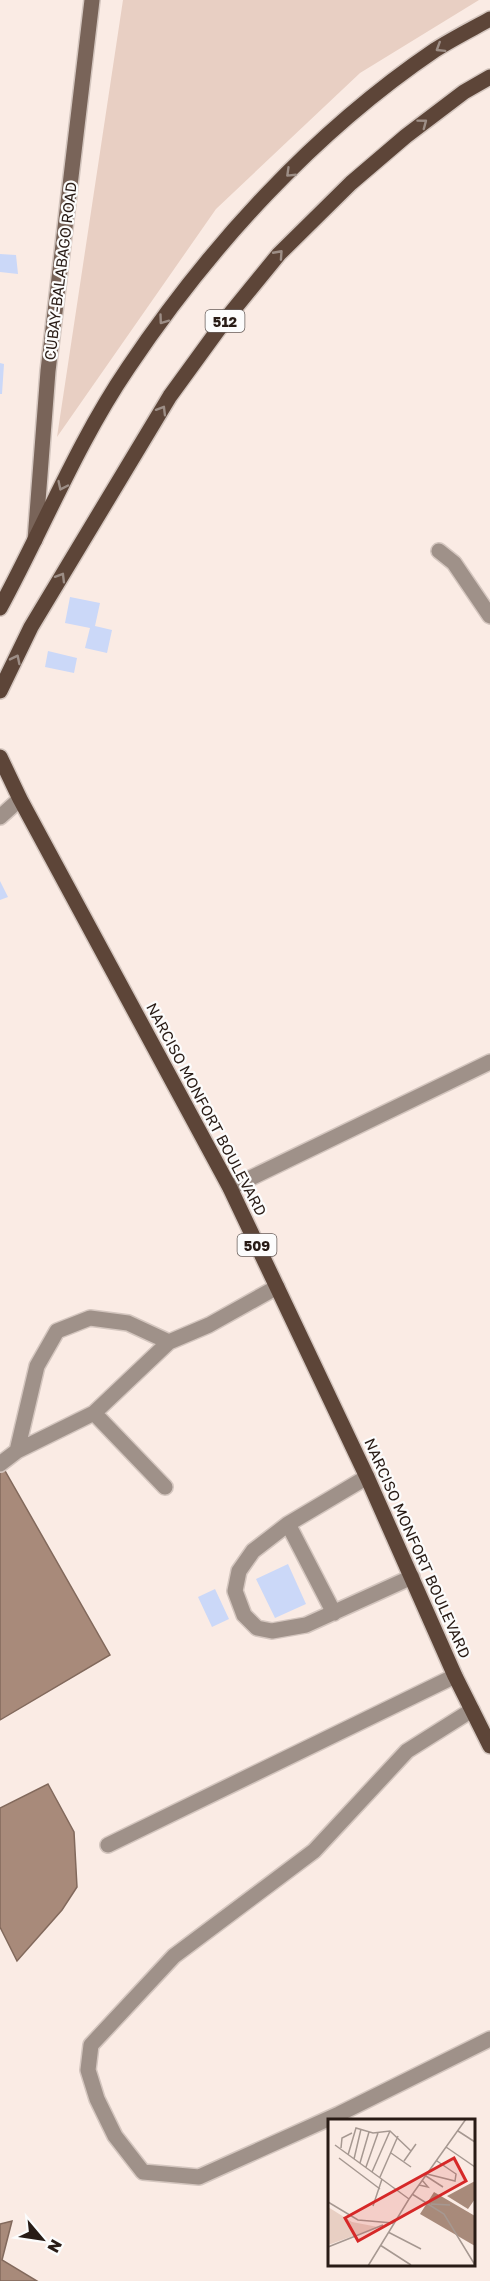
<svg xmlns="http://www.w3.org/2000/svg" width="490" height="2281" font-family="'Golos Text',sans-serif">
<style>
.green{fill:#e8cfc3}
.water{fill:#a88a7a;stroke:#82695c;stroke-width:1.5}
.building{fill:#cbd8f8}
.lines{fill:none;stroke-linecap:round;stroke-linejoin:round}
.service-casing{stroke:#d4c6bf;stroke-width:18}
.minor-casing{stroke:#d4c6bf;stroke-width:18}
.secondary-casing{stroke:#d4c6bf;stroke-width:18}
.primary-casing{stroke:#d4c6bf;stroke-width:18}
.service{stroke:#9f9189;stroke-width:15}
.minor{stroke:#9f9189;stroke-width:15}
.secondary{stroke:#796459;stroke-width:15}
.primary{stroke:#5d4538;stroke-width:15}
.oneway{stroke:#9d8e86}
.labels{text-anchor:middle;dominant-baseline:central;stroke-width:4.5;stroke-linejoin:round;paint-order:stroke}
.shield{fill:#fcfcfc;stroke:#685e5a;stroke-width:1.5}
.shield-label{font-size:14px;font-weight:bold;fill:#281b15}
.street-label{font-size:15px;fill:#281b15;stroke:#fcfcfc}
.inset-road{fill:none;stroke:#a69891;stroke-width:1.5}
.view{fill:#d62828;fill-opacity:0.15;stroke:#d62828;stroke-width:3}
.inset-edge{fill:none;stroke:#281b15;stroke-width:3}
</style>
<rect width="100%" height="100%" fill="#faebe4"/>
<path class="green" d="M123,0H479L360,73L216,209L57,437Z"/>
<path class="water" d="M0,1462L110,1655L0,1720Z
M48,1784L74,1832L77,1887L62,1910L17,1961L0,1927V1808Z
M12,2221L2,2260L37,2281H0V2224Z"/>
<path class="building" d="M0,254L16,255L18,274L0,272Z
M0,363L4,364L2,394H0Z
M70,597L100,603L95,626L112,630L107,653L85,648L90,628L65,623Z
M48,651L77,658L74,673L45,667Z
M0,881L8,897L0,900Z
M288,1564L306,1604L275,1618L256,1579Z
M215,1589L229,1619L212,1627L198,1597Z"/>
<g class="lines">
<g class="service-casing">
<path id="service" d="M0,817L20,799
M94,1413L165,1487
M17,1451L37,1366L57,1331L90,1318L128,1323L169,1342
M0,1464L17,1451L94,1413L169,1342L209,1325L277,1287
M367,1477L288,1524L253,1551L239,1571L235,1591L244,1615L257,1628L272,1631L306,1625L412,1577
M288,1524L334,1613
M472,1710L407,1751L314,1851L174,1956L91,2045L88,2070L97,2099L115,2136L143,2172L199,2177L339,2114L490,2039
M108,1845L455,1676"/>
</g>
<g class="minor-casing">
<path id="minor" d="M439,551L454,563L490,616
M230,1188L490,1062"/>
</g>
<g class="secondary-casing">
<path id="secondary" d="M35,540L48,371L92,0"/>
</g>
<g class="primary-casing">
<path id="primary" d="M0,608C43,529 77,443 128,368C209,247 314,132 435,50C452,39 472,29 490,19
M0,691L31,627L170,396L226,319L279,254L351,183L406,136L464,92L490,77
M0,757L20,799L230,1188L367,1477L455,1676L490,1746"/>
</g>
<use href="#service" class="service"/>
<use href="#minor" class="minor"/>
<use href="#secondary" class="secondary"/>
<use href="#primary" class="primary"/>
</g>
<defs><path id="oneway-chevron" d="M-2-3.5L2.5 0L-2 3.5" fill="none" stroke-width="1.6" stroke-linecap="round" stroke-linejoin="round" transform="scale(1.5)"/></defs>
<g class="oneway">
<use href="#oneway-chevron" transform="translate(440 48) rotate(148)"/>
<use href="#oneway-chevron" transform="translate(423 123) rotate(-37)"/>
<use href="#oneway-chevron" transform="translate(290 173) rotate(136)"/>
<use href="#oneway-chevron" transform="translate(279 254) rotate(-48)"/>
<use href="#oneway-chevron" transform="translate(163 320) rotate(126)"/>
<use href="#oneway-chevron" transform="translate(162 410) rotate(-59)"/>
<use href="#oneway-chevron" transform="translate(62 486) rotate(115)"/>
<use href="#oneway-chevron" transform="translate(61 577) rotate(-59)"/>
<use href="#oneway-chevron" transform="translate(16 659) rotate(-64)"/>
</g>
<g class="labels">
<g class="shield">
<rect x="205.5" y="310" width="39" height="22" rx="4.5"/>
<rect x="237.5" y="1234" width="39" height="22" rx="4.5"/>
</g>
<g class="shield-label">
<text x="225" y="321">512</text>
<text x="257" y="1245">509</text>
</g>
<g class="street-label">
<text transform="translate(60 271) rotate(-83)">CUBAY-BALABAGO ROAD</text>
<text transform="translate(207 1109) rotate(62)">NARCISO MONFORT BOULEVARD</text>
<text transform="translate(418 1548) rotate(66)">NARCISO MONFORT BOULEVARD</text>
</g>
</g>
<g transform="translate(328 2119)">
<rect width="147" height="147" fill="#faebe4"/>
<path d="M0,88L24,103L50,108L0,126Z" fill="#e8cfc3"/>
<path d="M147,62V80L140,90L119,77ZM106,73L147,97V127L92,95Z" fill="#a88a7a"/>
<path class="inset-road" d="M130,12L147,23M7,26L81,80M118,28L147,48M13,29L14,19L24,14M63,34L83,48M20,36L28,9L45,14L62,12L83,32M11,39L52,70M26,40L33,10M76,42L88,25M32,44L41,13M38,48L50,14M44,53L62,12M99,55L127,62L128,55L109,42M98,57L115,68M52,58L70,17M91,66L100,68L94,61M84,75L116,95L147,146M0,83L30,101L65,104M103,85L122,86M45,87L54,60M60,113L93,130M52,126L83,146M0,128L55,106M40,147L81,80L138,0"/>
<path class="view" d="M126,39L138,62L30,122L17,99Z"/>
<rect width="147" height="147" class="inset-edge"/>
</g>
<g transform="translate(42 2239) rotate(119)" stroke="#fcfcfc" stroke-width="4.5" paint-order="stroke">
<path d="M0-4.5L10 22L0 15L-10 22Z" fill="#281b15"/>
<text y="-9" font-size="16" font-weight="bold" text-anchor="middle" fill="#281b15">N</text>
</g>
</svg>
